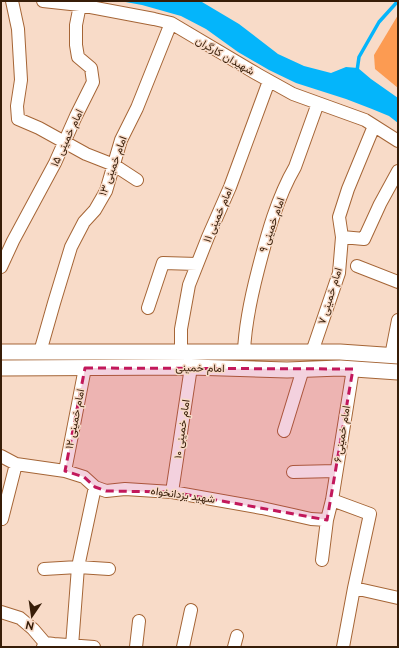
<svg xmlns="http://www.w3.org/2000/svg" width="399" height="648" font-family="Raleway,Vazirmatn,sans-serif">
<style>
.green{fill:#fc9b52}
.water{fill:#04b5fb}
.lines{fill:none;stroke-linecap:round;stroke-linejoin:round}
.stream{stroke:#04b5fb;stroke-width:3.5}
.minor-casing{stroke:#a56536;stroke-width:14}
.major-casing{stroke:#a56536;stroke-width:17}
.minor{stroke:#fff;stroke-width:12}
.major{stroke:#fff;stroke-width:15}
.marked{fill:#c2185b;fill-opacity:0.2;stroke:#c2185b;stroke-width:3;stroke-dasharray:8 5;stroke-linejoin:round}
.labels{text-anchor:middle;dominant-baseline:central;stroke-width:3;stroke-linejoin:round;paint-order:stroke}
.street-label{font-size:11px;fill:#371d08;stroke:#f8dbc8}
</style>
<rect width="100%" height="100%" fill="#f8dbc8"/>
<path class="green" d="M398,15V88L375,69L374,55Z"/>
<path class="water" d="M120,1H198L202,2L239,24L278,54L304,66L331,73L346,67L358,68L371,79L398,98V123L389,116L372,109L346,99L296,83L269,70L238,52L206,29L181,16L142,5Z"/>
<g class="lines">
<path class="stream" d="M357,71L359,57L379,22L398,1"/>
<g class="minor-casing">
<path id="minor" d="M12,1L18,29L21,80L17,106L18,119L39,128L86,154L114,165L137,180
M43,1L80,5L154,19L171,23L257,74L293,94L365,120L398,141
M342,237L364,239L380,204L398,171
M357,266L398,282
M1,267L13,241L55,163L76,116L93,82L91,68L78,57L76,45V25L80,5
M148,308L163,263L197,264
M40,352L54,303L71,247L84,222L95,210L106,191L121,140L137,108L171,23
M181,352V329L189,285L208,237L230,187L269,81
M244,352C245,324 251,297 258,270C267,235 277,198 295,167L318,103
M312,352L339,273L342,237L339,217L348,189L374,126
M391,356L398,320
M284,431L303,369
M1,456L16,464L65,471L84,477L95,487L106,491L125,489L172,492L262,508L311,519L327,520L332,500L353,369
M65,471L85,368
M293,472L336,471
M172,492L191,367
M332,500L370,514L354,588L343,647
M2,519L16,464
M322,560L327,520
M44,569L78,567L109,569
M354,588L398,598
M1,612L20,618L33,629L45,643L43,647
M45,643L54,644L94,647
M72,646L78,567L95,487
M136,647L139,621
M183,647L191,610
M234,647L237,636"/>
</g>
<g class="major-casing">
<path id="major" d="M1,352H340L398,356
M1,368L191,367L287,370L340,368L398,372"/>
</g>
<use href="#minor" class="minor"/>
<use href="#major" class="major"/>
</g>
<path class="marked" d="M85,368L353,369L327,520L172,492L106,491L95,487L84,477L65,471Z"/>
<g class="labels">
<g class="street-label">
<text transform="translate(225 56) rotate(30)">شهیدان کارگران</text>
<text transform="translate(67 138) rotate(-65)">امام خمینی ۱۵</text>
<text transform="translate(113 166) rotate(-70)">امام خمینی ۱۳</text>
<text transform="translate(218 215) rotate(-67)">امام خمینی ۱۱</text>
<text transform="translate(272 225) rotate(-71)">امام خمینی ۹</text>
<text transform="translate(330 296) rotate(-73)">امام خمینی ۷</text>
<text transform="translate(200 368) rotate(1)">امام خمینی</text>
<text transform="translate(75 419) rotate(-79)">امام خمینی ۱۲</text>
<text transform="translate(182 429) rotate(-82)">امام خمینی ۱۰</text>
<text transform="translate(342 434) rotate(-81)">امام خمینی ۶</text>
<text transform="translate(183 495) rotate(8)">شهید یزدانخواه</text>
</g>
</g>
<rect width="399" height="648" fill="none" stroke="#371d08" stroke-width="4"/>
<g transform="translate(32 616) rotate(193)" stroke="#f8dbc8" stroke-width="3" paint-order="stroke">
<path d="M0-3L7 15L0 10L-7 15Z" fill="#371d08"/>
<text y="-6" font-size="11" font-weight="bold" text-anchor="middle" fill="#371d08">N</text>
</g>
</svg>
